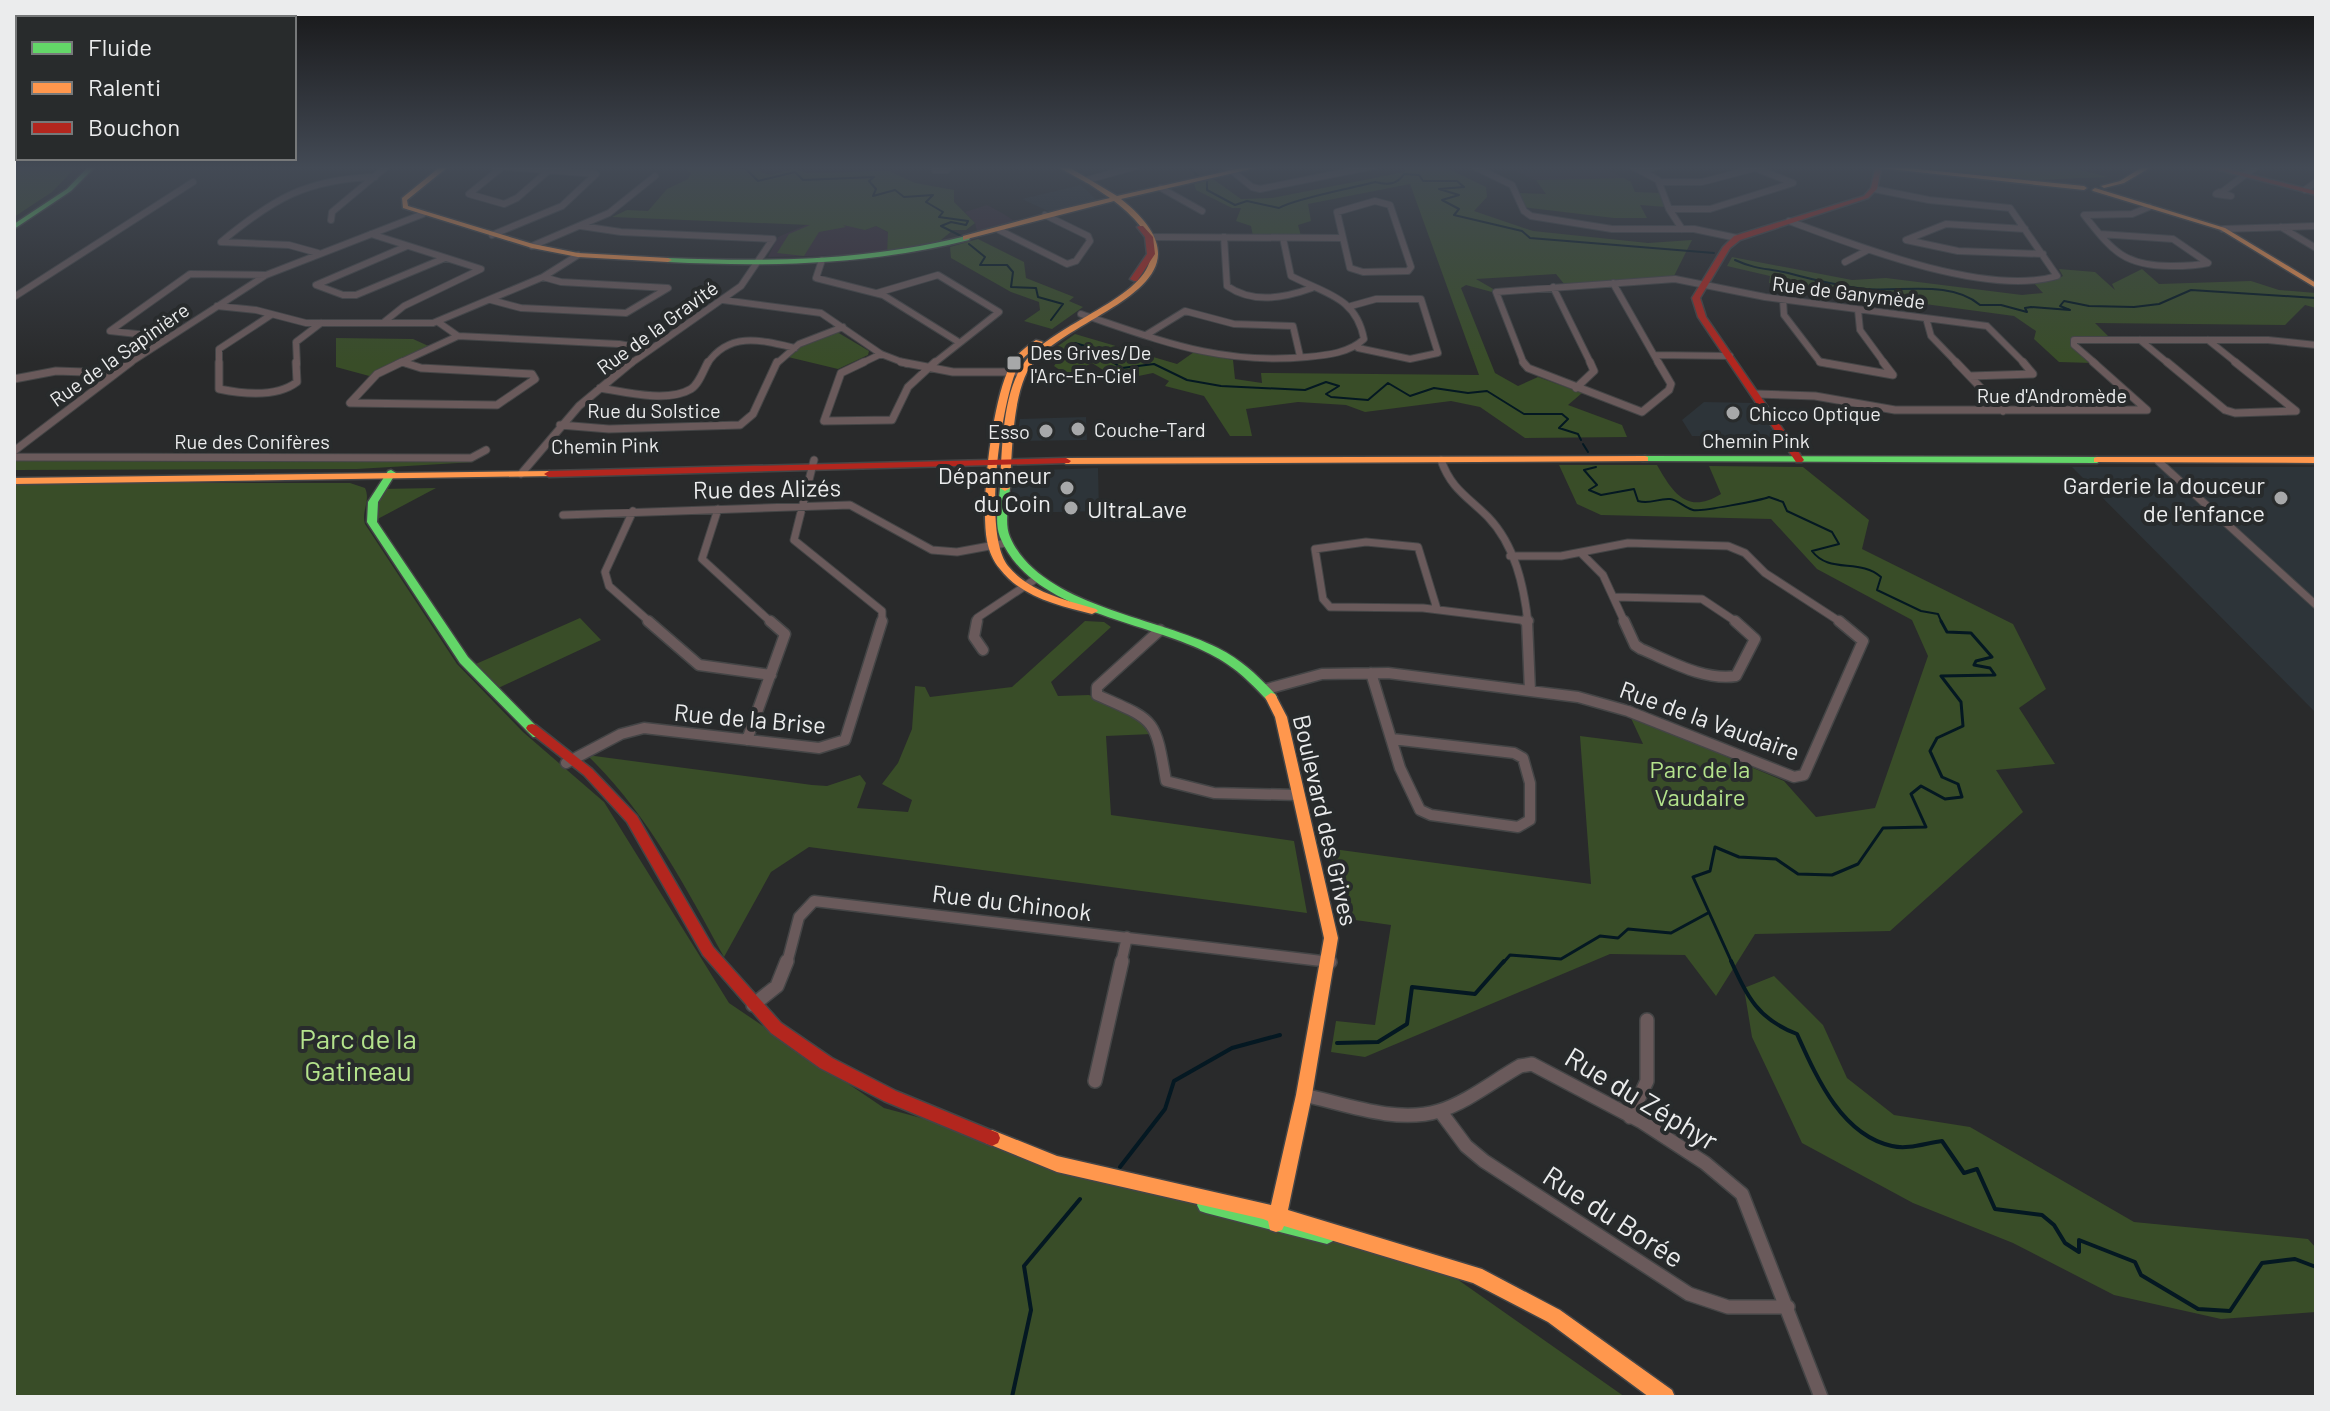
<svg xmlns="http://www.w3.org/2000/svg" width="2330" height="1411" font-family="Barlow,sans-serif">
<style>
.built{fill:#2d3439}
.education{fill:#382c38}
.green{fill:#394d28}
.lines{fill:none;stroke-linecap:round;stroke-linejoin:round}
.stream-far2{stroke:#041822;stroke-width:2}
.stream-far1{stroke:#041822;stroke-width:3}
.stream{stroke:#041822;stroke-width:4}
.street-far3-casing{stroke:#444546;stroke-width:8}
.street-far2-casing{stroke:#444546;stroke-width:9}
.street-far1-casing{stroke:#444546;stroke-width:13}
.street-casing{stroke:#444546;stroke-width:16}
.fast-casing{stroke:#444546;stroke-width:3}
.slow-casing{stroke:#444546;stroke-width:3}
.jam-casing{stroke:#444546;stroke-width:3}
.street-far3{stroke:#6a5a5b;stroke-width:6}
.street-far2{stroke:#6a5a5b;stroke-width:7}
.street-far1{stroke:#6a5a5b;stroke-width:10}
.street{stroke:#6a5a5b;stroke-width:13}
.fast{fill:#63d668;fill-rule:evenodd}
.slow{fill:#ff974d;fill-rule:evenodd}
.jam{fill:#b3261e;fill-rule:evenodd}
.poi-dot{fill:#a7a8a9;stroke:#282b2c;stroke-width:3}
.labels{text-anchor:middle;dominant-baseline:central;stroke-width:8;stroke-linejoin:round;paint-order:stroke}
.far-street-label{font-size:20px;fill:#ebeced;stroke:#282b2c}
.far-poi-label{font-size:20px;fill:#ebeced;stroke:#282b2c;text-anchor:start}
.poi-label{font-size:24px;fill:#ebeced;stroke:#282b2c;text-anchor:end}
.street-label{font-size:24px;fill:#ebeced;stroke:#282b2c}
.park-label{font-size:24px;fill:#b4e38c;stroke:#282b2c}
.near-park-label{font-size:28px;fill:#b4e38c;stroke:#282b2c}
.near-street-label{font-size:28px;fill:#ebeced;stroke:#282b2c}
</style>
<rect width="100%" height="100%" fill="#292a2b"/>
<path class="built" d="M1081,185L1097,200L1052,213L1022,199Z
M1704,402L1756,403L1778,437L1692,436L1682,420Z
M1086,417L1087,440L1016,441L1020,419Z
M2072,467H2316V713Z
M1098,468L1099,511L1011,513L1013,471Z"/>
<path class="education" d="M1599,166L1624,178L1536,180L1505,167Z
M987,205L1002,213L1016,222L978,235L975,223L965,212Z
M806,225H854L865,230L876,226L889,233L887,254L768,257L778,237Z"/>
<path class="green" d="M14,166H77L52,192L14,217Z
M682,166H756L762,173L771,175L793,169L807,173L889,171L915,183L954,190V202L975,223L966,230H953L941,240L948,243L887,254L888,232L876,226L865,230L843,225L846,227L819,232L804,256L777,253L789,234L810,225L612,217L627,210L648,211L667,189L688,179L691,173Z
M1404,166H1442L1486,187L1487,197L1474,211L1533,231L1648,243L1692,240L1673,278L1565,285L1556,274L1476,279L1495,290L1492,292L1466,285L1461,288L1495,373L1518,386L1538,377L1582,393L1568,405L1622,425L1627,437L1525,438L1480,407L1451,401L1365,412L1346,405L1298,402L1246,409L1252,436H1230L1204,396L1165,386L1169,381L1153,373L1119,380L1092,363L1067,375L1054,366L1059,359L1058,346L1075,334L1177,364L1194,352L1233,360L1235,379L1262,383L1261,373L1479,375L1410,184L1308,204L1311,221L1298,225L1301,236H1253L1251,226L1236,221L1241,208H1232L1196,190L1194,184L1213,179L1241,199L1272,198L1405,172Z
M2065,166L2108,177L2037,180L1913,167Z
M1624,178L1631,182L1635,192L1662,193L1666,207L1640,205L1647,218H1614L1522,207L1517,193L1546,194L1536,180Z
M978,239L1024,262L1026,278L1074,297L1069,301L1083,307L1052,329L1024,321L1040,310L1039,302L1011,292L951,258L950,247Z
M1732,257L1852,280L1886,278L2022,295L2043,293L2032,281H2053L2063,276L2059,269L2095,272L2115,290L2112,284L2142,269L2159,284L2251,281L2279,290L2316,293V308L2305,305L2285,325L2095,323L2112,340H2074L2093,363L2059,362L2034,339L2036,331L2014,316L1769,283L1770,276L1727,266Z
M837,332L869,351L868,355L838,369L788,357L804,344Z
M336,338L413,339L433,348L373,377L336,367Z
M14,461L475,462L357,469L14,470Z
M1559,465H1657C1673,493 1687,515 1721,494L1709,466L1803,467L1869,520L1862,549L2013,624L2046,689L2019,708L2055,764L1996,770L2023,812L1890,931L1755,934L1716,996L1685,955L1610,954L1365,1057L1331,1052L1336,1021L1375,1025L1391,925L1341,918L1326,848L1591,884L1580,736L1643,744L1630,716L1784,781L1816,817L1875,808L1928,656L1912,620L1817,569L1771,519L1601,515L1577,504Z
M14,483H350L365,488C371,501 361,511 365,524L457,664L523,732L604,802L729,1003L884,1108L1417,1251L1625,1397H14Z
M436,488L372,522L379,489Z
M580,618L601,640L492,691L469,667Z
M1085,621L1104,622L1111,627L1051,682L1058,696L1089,695L1144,720L1152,734L1106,736L1111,815L1294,841L1307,913L809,847L771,872L724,957C684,884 647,813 587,755L812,785L827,786L860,775L866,783L857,808L908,812L912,800L882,784L898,763L912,729L915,686L925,687L930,697L1012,687Z
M1774,976L1823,1025L1847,1078L1894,1115L1970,1127L2134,1222L2308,1239L2316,1248V1312L2221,1319L2114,1295L2013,1243L1913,1203L1802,1143L1752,1037L1744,988Z"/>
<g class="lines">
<path class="stream-far2" d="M711,166L745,168L758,181L795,172L803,180L874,177L869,181L876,189L873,196L895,190L904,197L933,195L926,202L943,212L939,217L968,221L966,225L951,222L941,226L961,236
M1187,166L1198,176
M1207,182V190L1235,205L1247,201L1279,208C1293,199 1353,188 1375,182C1387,185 1397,185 1404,174L1419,175L1423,181H1457L1464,187L1439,189L1459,195L1442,200L1459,209L1454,215L1522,231L1530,238L1714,253
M969,244L985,257L980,265H1007L1013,272L1011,287L1036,288L1038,297L1063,304L1051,320
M1735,260C1757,270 1767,268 1788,273C1814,280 1839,286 1866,289C1902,292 1951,280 1980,305H2001L2027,312L2025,308L2031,307L2070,310L2060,306L2064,301L2089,306L2134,307L2159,304L2191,290L2316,298
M1075,343L1102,351L1101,355L1122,368L1154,364L1187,380L1221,386L1305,390L1326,382L1339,386L1326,394L1331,397L1368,400L1388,383L1410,396L1434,388L1468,393L1487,391L1524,414H1562L1568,419L1559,428L1578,434L1581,440
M1583,444L1588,452
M1596,467L1584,470L1597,485L1589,490L1601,495L1634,489L1638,501C1650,505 1658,498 1670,499C1678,500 1685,508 1693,510C1700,512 1762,500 1769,497L1783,502L1787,511L1832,532L1839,544L1812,551C1829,574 1860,558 1881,577L1877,590L1921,611L1938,614L1942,623"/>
<path class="stream-far1" d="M1503,963L1510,955L1561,959L1600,936L1618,938L1628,929L1671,933L1708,913
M1732,963L1693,877L1710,871L1715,847L1739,857L1776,859L1798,874L1832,875L1858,864L1883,828L1926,827L1911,794L1921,786L1945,799L1962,797L1958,784L1942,777L1930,751L1937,738L1963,726L1961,702L1941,676L1995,675L1990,668L1974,665L1976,661L1992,657L1971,633L1947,632L1941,621"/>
<path class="stream" d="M1731,961C1748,998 1758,1019 1797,1034C1816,1076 1841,1135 1892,1146C1908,1150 1926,1143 1942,1141L1964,1173L1977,1169L1995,1209L2042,1215L2054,1225L2065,1243L2079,1252V1240L2135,1262L2141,1275L2198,1309L2230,1311L2262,1263L2295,1259L2316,1267
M1337,1043L1378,1042L1407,1024L1412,987L1475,994L1504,961
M1120,1167L1165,1109L1174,1081L1232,1048L1280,1035
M1012,1397L1031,1310L1024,1266L1080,1199"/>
<g class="street-far3-casing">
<path id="street-far3" d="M936,166L935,170H947L949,166
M1226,166L1252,187L1260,189L1374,166
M1473,166L1512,185L1524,211L1531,216L1612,229H1694L1737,238
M1632,166L1658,180L1669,209L1682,229
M501,168L469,194L504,204L517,198L548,171
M1643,171L1659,166
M1087,180L1137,166
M1660,182H1702L1755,168L1793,183L1710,209H1669
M1161,188L1202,211
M2305,190L2316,182
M2219,192L2231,196L2216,194Z
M2222,192L2257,166
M1375,201L1390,205L1411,267L1408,271L1363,272L1350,268L1337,212Z
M331,220L332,212L387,166
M1789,221C1856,246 1987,297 2057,276L2010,208L1929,200L1874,189
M581,226L621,232L773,239L741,286L630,364
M2281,227L2316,248
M2025,229L1946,224L1906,240L1958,251L2043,254
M2223,229L2316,226
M999,230L1067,264L1076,261L1090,241L1088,236L1045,215
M371,234L481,269L404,306L384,322
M2100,234L2173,239L2208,263C2196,266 2183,266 2171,266C2123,266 2112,250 2084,215L2132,214L2149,207
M492,235L562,206L596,174L494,166
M1149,237L1343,238
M1224,237L1227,286C1253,304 1284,298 1312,288
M407,246L316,285L343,295H356L445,258
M532,246L609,213L655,176
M318,253L289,245L221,242C273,199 306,179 375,177
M822,260L816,278L883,295L957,341
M1845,262L1866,251
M1613,283L1659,364
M1553,287L1591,364
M877,293L938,275L999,312L933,364
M14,297L193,182
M491,300L521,308L626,313L668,288L561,282L543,277
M723,300L821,313L881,354L907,364
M1783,300L1784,315L1820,362L1831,364
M217,306L256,310L306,323H433L543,277L578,255
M1351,306L1376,299H1421L1438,353L1410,359L1358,348
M1858,310L1860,330L1885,364
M1081,314C1162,341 1219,365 1307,357C1328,355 1349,353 1364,339C1356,297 1326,294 1291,276L1283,238
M1926,318L1931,336L1958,364
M438,322L458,336L619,344L648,349
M1146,335L1185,311L1234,324L1293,326L1300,356
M165,337L110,331L190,274L266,275
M2140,340L2169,364
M2208,340L2238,364
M1655,355L1730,356
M402,362L408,364
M128,364L266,275L423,214
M219,364V349L271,315
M297,364L296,342L321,323
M397,364L458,336
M707,364C729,331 761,340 795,348
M776,364L799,344L843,327
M860,364L881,354
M1524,364L1496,292L1675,279L1765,297L1987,326L2025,364
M2096,364L2074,345V340H2268L2316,345"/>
</g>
<g class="street-far2-casing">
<path id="street-far2" d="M219,362V389C243,394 276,398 297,382L296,362
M402,362L377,374L350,403L497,405L535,379L532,374L421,368L402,362
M864,362L841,373L824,421L892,420L908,387L935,362
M901,362L953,372H1023
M1523,362L1528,368L1642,412L1669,390L1671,384L1658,362
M1820,362L1893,375L1883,362
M1956,362L2003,411
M2167,362L2225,410L2235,413L2296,411L2235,362
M1970,376L2033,374L2023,362
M14,379L56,371L115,373
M600,388C624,392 668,403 691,389C699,384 703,371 708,362
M1576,388L1594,371L1590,362
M1756,394L1815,396L1895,410H2147L2093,362
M560,425L609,429L740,425L753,414L777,362
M14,451L131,362
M14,457L471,458L486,450
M814,460L794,540L882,611V623
M1441,460C1451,489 1468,497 1488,517C1515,545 1524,586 1528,623
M2158,461L2316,605
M521,474L579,406L632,362
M718,509L702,559L772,623
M633,511L605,572L609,586L651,623
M563,515L850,505L932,550L957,552L1006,543
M1581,553L1603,575L1625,623
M1510,556H1561L1628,543L1728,546L1745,553L1765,573L1842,623
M1614,597L1702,599L1738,623
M1437,609L1418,547L1366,542L1315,549L1323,599L1330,607L1423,608L1528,621
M976,623L977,618L1037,578"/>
</g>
<g class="street-far1-casing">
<path id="street-far1" d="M648,621L699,665L771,675
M977,621L974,637L983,650
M1525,621H1528
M1527,621L1530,691
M1624,621L1635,645L1641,649C1670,661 1704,681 1736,676L1755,639L1735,621
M1160,630L1097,687V695C1156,721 1155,717 1166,781L1214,793L1298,795
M1371,673L1400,768L1420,810L1431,815L1518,827L1530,820V783L1523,758L1514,753L1392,739
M1267,689L1322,674L1388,673L1578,697L1628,711L1794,777L1804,775L1863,641L1839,621
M747,740L785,634L770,621
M566,763L621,734L644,728L819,748L845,740L882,621
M787,963L799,917L814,901L1330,962
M1121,963L1127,937"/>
</g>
<g class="street-casing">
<path id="street" d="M1324,961L1330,962
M753,1005L777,986L787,961
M1095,1081L1122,961
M1304,1095C1345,1104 1396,1124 1439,1111C1466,1103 1495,1080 1520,1066L1532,1064L1642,1122L1705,1163L1742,1194L1821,1397
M1440,1111L1466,1146L1484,1161L1689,1294L1728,1307H1788
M1630,1117L1647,1081V1020"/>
</g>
<g class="fast-casing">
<path id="fast" d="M89,166H96L71,191L14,229V224L67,189Z
M966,236L970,238L969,240C868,265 771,267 668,262L664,260L668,258C770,262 866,261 966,236Z
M1645,456L2097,457L2102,460L2097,463L1642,461V457Z
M391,470L396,473L378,502L377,522L468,657L541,731L543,734L541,737H533L460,663L367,522L368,502L388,471Z
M1005,485L1010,488C1009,503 1004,523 1010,537C1040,606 1157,617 1218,648C1243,661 1256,674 1275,694L1277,697L1275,700H1267C1247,679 1235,667 1210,654C1145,620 1031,613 1000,537C994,522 999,503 1000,488Z
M1206,1197L1327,1226L1333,1229L1336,1235L1333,1241L1327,1244L1206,1213L1200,1211L1197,1205L1200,1199Z"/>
</g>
<g class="slow-casing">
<path id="slow" d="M441,166H449L407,200L408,206L533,244L578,253L668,258L672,260L668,262L578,257L532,248L403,208L402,198Z
M1056,166H1065L1072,169L1117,196L1250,166H1264L1121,199C1227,284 1076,311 1033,363C1012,388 1012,455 1010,488L1005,491L1000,488C1002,451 1002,393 1024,363C1062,309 1222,284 1114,201L963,240V236L1063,209L1110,198L1089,184Z
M1861,166H1888L2084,186L2087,188L2084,190Z
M2144,166H2153L2124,183L2104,188L2101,186L2120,181Z
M2095,188L2225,228L2316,283V288L2221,230L2093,191L2092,190Z
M1036,340L1043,342C1034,350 1022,356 1017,368C1001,406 982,533 1008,566C1029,592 1066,600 1096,609L1098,611L1092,614C1060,606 1021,597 1000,569C993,561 989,551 987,541C980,503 992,401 1010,366C1016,354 1026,347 1036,340Z
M1645,456L1648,457V461L1066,464L1061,461L1066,458Z
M2097,457H2316V463L2094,462V458Z
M549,471L552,472V476L14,484V478Z
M1271,693L1275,694L1287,717L1338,938L1312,1095L1288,1210L1482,1269L1560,1310L1672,1390L1675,1397H1649L1548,1322L1473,1283L1284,1226L1282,1230L1276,1232L1270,1230L1268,1221L1263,1219L1057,1172L986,1143L984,1138L986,1133L992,1130L1057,1156L1271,1205L1296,1095L1324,938L1275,717L1265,697Z"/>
</g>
<g class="jam-casing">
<path id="jam" d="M2203,166H2216L2316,191V195Z
M1878,167L1881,169L1877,189L1868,198L1740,240L1730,248L1700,298L1706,317L1804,460L1802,462H1796L1698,317L1692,298L1723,247L1734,236L1864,196L1871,188L1875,169Z
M1139,226H1143L1153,237L1155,254L1137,281H1134L1130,279L1147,254L1145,237L1137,227Z
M1066,458L1071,461L1069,463L549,477L544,474L549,471Z
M532,724L536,725L592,769L637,816L713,947L781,1023L832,1058L896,1091L998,1133L1000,1138L998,1143L992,1146L884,1101L820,1068L771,1033L703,955L627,822L584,775L528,731L526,728L528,725Z"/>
</g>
<use href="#street-far3" class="street-far3"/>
<use href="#street-far2" class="street-far2"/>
<use href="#street-far1" class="street-far1"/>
<use href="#street" class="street"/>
<use href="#fast" class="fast"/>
<use href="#slow" class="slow"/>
<use href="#jam" class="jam"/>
</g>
<linearGradient id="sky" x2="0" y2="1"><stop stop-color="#171718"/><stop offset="0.46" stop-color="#434a55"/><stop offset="1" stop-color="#434a55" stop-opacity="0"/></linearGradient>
<rect width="2330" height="364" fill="url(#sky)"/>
<g class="poi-dot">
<rect x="1006" y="355" width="16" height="16" rx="4"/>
<circle cx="1733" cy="413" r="8"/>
<circle cx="1078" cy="429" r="8"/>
<circle cx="1046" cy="431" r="8"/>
<circle cx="1067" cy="488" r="8"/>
<circle cx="2281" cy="498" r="8"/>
<circle cx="1071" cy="508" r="8"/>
</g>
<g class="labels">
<g class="far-street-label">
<text transform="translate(1849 292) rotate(7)">Rue de Ganymède</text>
<text transform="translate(657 327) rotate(-36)">Rue de la Gravité</text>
<text transform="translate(119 354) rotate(-35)">Rue de la Sapinière</text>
<text x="2052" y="395">Rue d'Andromède</text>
<text x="654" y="410">Rue du Solstice</text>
<text x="1756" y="440">Chemin Pink</text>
<text x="252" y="441">Rue des Conifères</text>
<text transform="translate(605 445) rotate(-1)">Chemin Pink</text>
</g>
<g class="far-poi-label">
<text x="1030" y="352">Des Grives/De<tspan x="1030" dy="23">l'Arc-En-Ciel</tspan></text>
<text x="1749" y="413">Chicco Optique</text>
<text x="1094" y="429">Couche-Tard</text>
<text x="1030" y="431" text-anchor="end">Esso</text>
</g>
<g class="poi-label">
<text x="1051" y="474">Dépanneur<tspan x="1051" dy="28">du Coin</tspan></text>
<text x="2265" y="484">Garderie la douceur<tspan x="2265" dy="28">de l'enfance</tspan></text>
<text x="1087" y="508" text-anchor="start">UltraLave</text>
</g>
<g class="street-label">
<text transform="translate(767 488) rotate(-1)">Rue des Alizés</text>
<text transform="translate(750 718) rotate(5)">Rue de la Brise</text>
<text transform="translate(1710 720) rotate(20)">Rue de la Vaudaire</text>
<text transform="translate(1326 820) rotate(77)">Boulevard des Grives</text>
<text transform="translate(1012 902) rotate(7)">Rue du Chinook</text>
</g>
<g class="park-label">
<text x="1700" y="768">Parc de la<tspan x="1700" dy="28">Vaudaire</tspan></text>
</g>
<g class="near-park-label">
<text x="358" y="1038">Parc de la<tspan x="358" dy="32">Gatineau</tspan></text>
</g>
<g class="near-street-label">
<text transform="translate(1642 1098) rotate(31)">Rue du Zéphyr</text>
<text transform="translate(1614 1216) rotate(33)">Rue du Borée</text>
</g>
</g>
<rect width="2330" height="1411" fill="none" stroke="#ebeced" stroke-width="32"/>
<rect x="16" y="16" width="280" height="144" fill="#282b2c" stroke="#767879" stroke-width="2"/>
<rect x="32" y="42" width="40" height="12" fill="#63d668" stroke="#767879" stroke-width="2"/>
<text x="88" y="56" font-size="24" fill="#ebeced">Fluide</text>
<rect x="32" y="82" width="40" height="12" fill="#ff974d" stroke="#767879" stroke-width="2"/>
<text x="88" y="96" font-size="24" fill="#ebeced">Ralenti</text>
<rect x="32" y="122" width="40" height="12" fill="#b3261e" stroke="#767879" stroke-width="2"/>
<text x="88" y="136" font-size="24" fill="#ebeced">Bouchon</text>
</svg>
